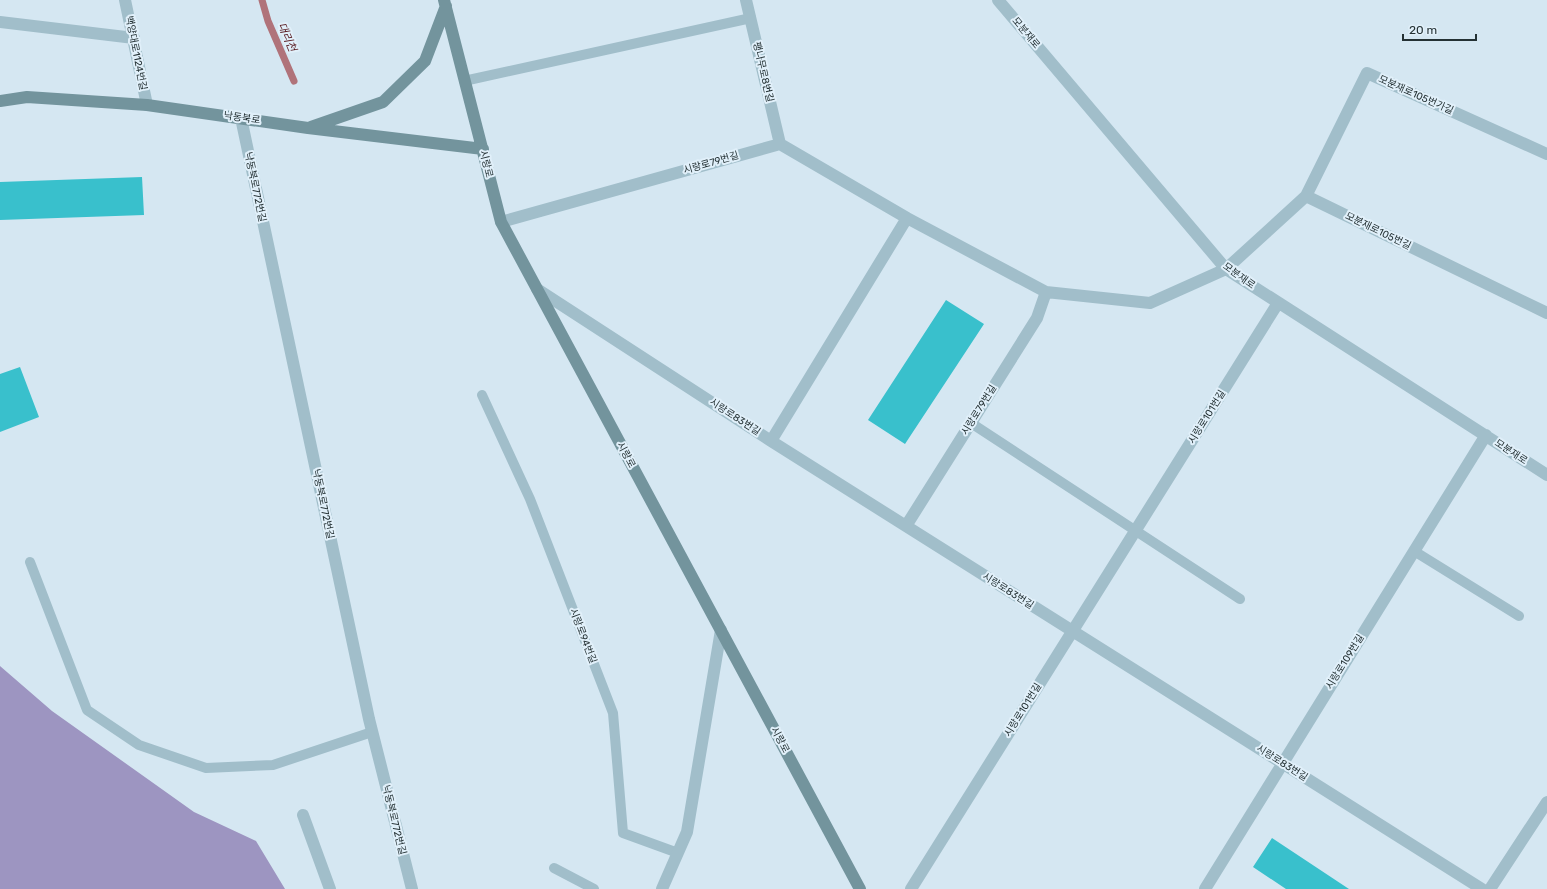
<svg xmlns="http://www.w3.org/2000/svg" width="1547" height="889" font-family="Rubik,'Noto Sans KR',sans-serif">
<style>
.green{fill:#9d95c1}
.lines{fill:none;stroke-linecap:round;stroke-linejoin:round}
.stream{stroke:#b0737a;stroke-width:7}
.building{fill:#39c0cc}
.lane{stroke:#a1beca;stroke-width:10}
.street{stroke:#a1beca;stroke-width:12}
.secondary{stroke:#73949d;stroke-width:12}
.labels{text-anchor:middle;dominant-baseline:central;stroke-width:4;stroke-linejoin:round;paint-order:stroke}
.street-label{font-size:10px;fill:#243134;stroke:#e1f0fa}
.water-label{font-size:11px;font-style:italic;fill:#56181e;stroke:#e1f0fa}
</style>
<rect width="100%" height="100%" fill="#d5e7f2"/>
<path class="green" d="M0,666L52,711L194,812L256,841L285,889H0Z"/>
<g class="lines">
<path class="stream" d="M262,0L268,21L294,81"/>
</g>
<path class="building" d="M142,177L144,215L0,220V182Z
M946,300L984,324L905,444L868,420Z
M20,367L39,417L0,432V374Z
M1272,838L1349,889H1286L1253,867Z"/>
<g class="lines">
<path class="lane" d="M464,81L751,18
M482,395L530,499L613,713L623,833L678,853
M971,423L1240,599
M1414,551L1519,616
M30,562L87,710L139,745L206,768L273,765L372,732
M554,868L594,889"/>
<path class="street" d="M125,0L147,105
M746,0L780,144
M998,0L1226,269L1547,475
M0,22L134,38
M241,118L369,719L412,889
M1306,196L1367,73L1547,154
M501,222L780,144L907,218L1046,292L1150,303L1226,269L1306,196L1547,313
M537,289L771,441L1482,889
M771,441L907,218
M906,526L1037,318L1046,292
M303,815L330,889
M662,889L687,832L721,630
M911,889L1278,303
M1205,889L1486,435
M1490,889L1547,802"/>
<path class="secondary" d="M444,0L501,222L860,889
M0,101L27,97L147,105L308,128L483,149
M311,127L383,102L425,61L446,6"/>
</g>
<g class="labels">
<g class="street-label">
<text transform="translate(1026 33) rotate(50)">모분재로</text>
<text transform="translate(136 53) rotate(79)">백양대로1124번길</text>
<text transform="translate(763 72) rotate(77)">팽나무로8번길</text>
<text transform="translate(1416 95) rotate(24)">모분재로105번가길</text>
<text transform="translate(242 118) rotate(8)">낙동북로</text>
<text transform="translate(711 163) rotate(-16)">시랑로79번길</text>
<text transform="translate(486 164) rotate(76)">시랑로</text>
<text transform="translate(255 187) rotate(78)">낙동북로772번길</text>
<text transform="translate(1378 231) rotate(26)">모분재로105번길</text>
<text transform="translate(1239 276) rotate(36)">모분재로</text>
<text transform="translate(979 410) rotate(-58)">시랑로79번길</text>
<text transform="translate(735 417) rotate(33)">시랑로83번길</text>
<text transform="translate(1207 417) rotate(-58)">시랑로101번길</text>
<text transform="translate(1511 452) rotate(33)">모분재로</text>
<text transform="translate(626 455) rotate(62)">시랑로</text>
<text transform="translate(323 504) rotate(78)">낙동북로772번길</text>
<text transform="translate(1008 591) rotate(32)">시랑로83번길</text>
<text transform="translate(583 636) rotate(69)">시랑로94번길</text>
<text transform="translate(1345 662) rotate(-58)">시랑로109번길</text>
<text transform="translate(1023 710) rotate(-58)">시랑로101번길</text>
<text transform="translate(780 740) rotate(62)">시랑로</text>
<text transform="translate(1282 763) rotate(32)">시랑로83번길</text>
<text transform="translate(394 820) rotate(76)">낙동북로772번길</text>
</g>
<g class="water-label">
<text transform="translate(287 37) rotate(67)">대리천</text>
</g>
</g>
<path d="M1403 34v6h73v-6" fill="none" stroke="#243134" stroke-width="2"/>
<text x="1409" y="34" font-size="12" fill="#243134" stroke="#e1f0fa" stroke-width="3" paint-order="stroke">20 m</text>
</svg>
